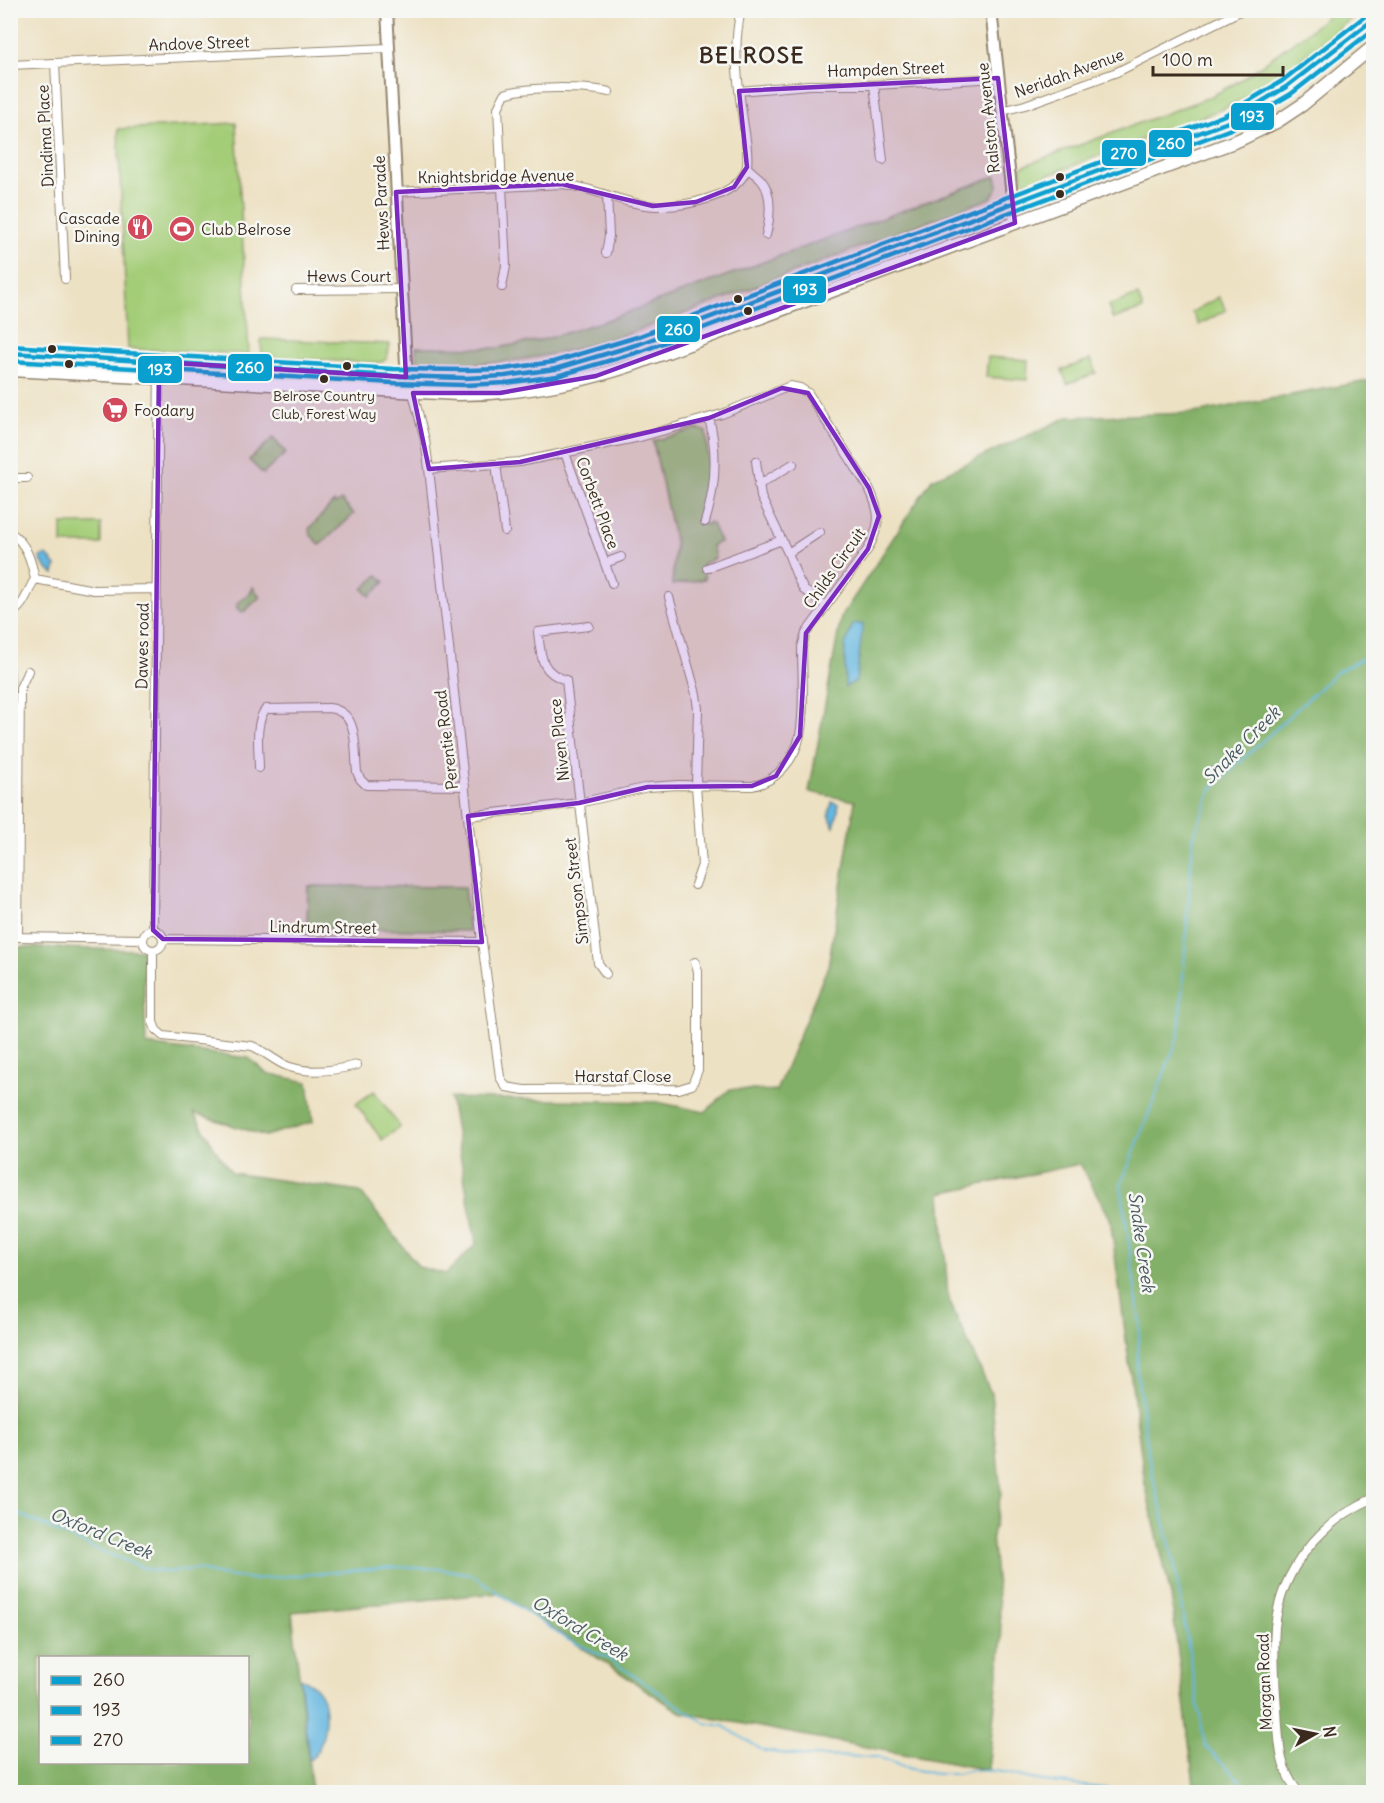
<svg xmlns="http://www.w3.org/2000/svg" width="1384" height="1803" font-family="Delius,sans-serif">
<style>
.green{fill:#a4cd78;stroke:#707c4b;stroke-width:1.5}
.forest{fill:#83b068;stroke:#5f6d43;stroke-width:1.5;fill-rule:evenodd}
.water{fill:#65b7e0;stroke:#50707f;stroke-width:1.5}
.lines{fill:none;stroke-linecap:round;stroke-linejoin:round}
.stream{stroke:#65b7e0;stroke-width:2}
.street-casing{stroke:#948670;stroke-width:10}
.secondary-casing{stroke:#948670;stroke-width:14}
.primary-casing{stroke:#948670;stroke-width:15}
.street{stroke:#fff;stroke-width:8}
.secondary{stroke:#fff;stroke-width:10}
.primary{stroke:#fff;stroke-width:12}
.bus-1-casing{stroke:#f6f6f2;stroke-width:9}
.bus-2-casing{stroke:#f6f6f2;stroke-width:9}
.bus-3-casing{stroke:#f6f6f2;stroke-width:9}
.bus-1{stroke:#09a0d0;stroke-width:4.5}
.bus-2{stroke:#09a0d0;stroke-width:4.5}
.bus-3{stroke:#09a0d0;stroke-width:4.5}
.marked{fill:#7b2cbf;fill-opacity:0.2;stroke:#7b2cbf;stroke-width:4.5;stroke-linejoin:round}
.bus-dot{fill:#3b2a1e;stroke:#f6f6f2;stroke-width:2}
.labels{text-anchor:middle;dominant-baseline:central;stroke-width:5;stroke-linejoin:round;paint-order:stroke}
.bus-label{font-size:14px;fill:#3b2a1e;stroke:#f6f6f2}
.street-label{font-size:16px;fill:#3b2a1e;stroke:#f6f6f2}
.poi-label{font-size:16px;fill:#3b2a1e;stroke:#f6f6f2;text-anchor:start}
.water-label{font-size:18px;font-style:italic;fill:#4a5b62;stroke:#f6f6f2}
.district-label{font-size:22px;font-weight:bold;letter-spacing:1.5px;fill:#3b2a1e;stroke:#f6f6f2}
.line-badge{stroke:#f6f6f2;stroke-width:2}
.badge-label{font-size:16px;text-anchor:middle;font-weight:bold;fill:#fff}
</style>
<rect width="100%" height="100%" fill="#f6f6f2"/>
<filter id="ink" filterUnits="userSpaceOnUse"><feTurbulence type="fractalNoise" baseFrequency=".0167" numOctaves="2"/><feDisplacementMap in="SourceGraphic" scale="12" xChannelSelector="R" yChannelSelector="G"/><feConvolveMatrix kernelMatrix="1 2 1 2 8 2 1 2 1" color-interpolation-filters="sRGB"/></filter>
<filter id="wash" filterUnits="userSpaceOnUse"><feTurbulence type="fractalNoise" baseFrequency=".008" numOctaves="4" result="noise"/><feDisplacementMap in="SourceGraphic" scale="24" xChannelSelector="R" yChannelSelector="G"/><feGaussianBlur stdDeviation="1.35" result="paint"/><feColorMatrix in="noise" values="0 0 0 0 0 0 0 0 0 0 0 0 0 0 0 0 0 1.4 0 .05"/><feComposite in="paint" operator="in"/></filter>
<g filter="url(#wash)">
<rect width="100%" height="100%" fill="#ede1c3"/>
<path class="green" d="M1333,11H1360L1273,83L1225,108L1030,182H1024L1020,167L1210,97L1239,81L1313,28Z
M236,123L249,354L128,349L118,129Z
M996,176L998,186L991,198C914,226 837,256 760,285C667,320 572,361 471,364C453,365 434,366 417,361L416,347L497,348L546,339L607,320Z
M1138,295L1143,309L1113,319L1108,306Z
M1219,297L1226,310L1199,325L1192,312Z
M261,339L390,344L387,358L382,362L375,363L262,357Z
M988,357L1028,360L1027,380L986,377Z
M1091,359L1096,373L1067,384L1062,370Z
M697,429L706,431C709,463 709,492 698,521L707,525L709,522L712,524L720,542L712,545L715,558L702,564L705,579L672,585L675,543L653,441Z
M273,438L286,453L263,474L249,460Z
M341,500L354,514L320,545L310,534L309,529L334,502L336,504Z
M62,524H101V544H62Z
M378,575L385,582L370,596L363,589Z
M253,587L260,597L245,611L240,612L237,608V603L251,592Z
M308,886L464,887L469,931L307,928Z
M374,1091L400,1127L382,1140L356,1104Z"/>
<path class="forest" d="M1373,380V1792H1195L1171,1596L1145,1484L1110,1218L1080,1164L941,1193L948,1298L991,1393L1001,1494L992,1536L1002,1638L988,1770L680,1712L499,1593L292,1612L312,1792H11V947L143,950L146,1045L249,1058L266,1073L308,1082L313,1122L265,1136L194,1113L217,1152L232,1173L360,1192L419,1267L446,1274L476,1244L450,1098L657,1102L705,1112L730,1089L776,1091L828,966L855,801L809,792L841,617L932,479L1068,417L1194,413ZM40,1658H248V1762H40Z
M11,657H15L11,853L10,657Z"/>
<path class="water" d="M47,555L56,566L54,574C47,570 42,565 40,557Z
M853,624H863L856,681L845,687V646Z
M832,802L838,804C840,810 835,821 834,828L829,814Z
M300,1678C307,1680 317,1687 321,1695C329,1709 325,1752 309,1760Z"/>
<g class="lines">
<path class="stream" d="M10,1510L91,1547L149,1570L169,1572L196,1569L225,1576L254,1579L394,1567L440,1569L471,1574L566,1639L604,1656L705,1723L723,1726L764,1751L804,1756L878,1757L906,1768L937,1774H955L973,1770L997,1771L1036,1780L1134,1792
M1252,1792L1205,1746L1174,1562L1150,1465L1137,1372L1140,1324L1121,1185L1179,1035L1193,838L1212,788L1338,671L1374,653"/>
</g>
</g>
<g filter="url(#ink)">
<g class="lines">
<g class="street-casing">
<path id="street" d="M55,63L65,279
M10,65L388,48
M874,85L883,160
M739,91L809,85H874L998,78
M1002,111L1025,105L1117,72L1242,10
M747,167C751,172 758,176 762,181C773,195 770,218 766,235
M396,192L562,184C594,187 624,205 656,206C683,207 741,197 747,166C749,152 745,134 743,120C738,83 732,48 741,10
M606,253L609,236L607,195
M502,287L506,266L498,108L505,94C526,86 587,87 609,92
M296,290L401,289
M413,393L425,440L429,469L482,942L500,1077L506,1087L524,1090L679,1089L692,1085L698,1070V971L695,962
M565,453L612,583
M756,461L761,497L788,553L798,579L804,590L825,605
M496,464L505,531
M429,469L520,462L640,437L722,414L790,386L800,388L808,393L869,488C881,513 881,524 868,549L806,633L802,647C802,674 805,708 800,735C795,760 776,782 752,786L678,785L648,787L579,803L468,816
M10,478H27
M758,485L793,464
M705,522C716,487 718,453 709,418
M10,532C27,544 31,560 35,579C28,589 24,609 10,613
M788,553L820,532
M605,563L621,557
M707,568L782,540
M35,579L94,590L156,589
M669,597L696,694L698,709L696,786L702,865L695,885
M589,626L538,632C541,656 540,672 566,680L598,963L606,974
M28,671L20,688L18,937L143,939
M259,768C259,751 254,722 266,709L329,708C360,712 354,747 357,772L360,779L366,785L465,786
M153,930L159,362
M143 940a10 10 0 1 1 20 0a10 10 0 1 1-20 0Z
M163,939L482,942
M153,950V1022L156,1030L163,1036L252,1046C265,1051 276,1063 290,1067C310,1074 337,1070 357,1065
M1299,1792C1278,1770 1279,1739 1277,1710C1275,1683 1273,1655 1275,1627C1281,1569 1321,1521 1374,1498"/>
</g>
<g class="secondary-casing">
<path id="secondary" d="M387,10L406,364L413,393
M991,10L1015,223"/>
</g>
<g class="primary-casing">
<path id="primary" d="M10,353L393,376L465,378L505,376L555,369L639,344L1228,122C1286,93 1324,60 1374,19
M10,370L458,394C518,394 575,384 632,365L1239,140L1278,121L1302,105L1374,46"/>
</g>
<use href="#street" class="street"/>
<use href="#secondary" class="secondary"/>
<use href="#primary" class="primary"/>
<g class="bus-1-casing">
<path id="bus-1" d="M10,353L393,376L465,378L505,376L555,369L639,344L1228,122L1286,87L1374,19"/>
</g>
<g class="bus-2-casing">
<path id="bus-2" d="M10,361L393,383L465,385L506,383L557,376L642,351L1231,129L1291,94L1374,29"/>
</g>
<g class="bus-3-casing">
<path id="bus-3" d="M10,346L393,369L465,370L504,369L553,362L637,337L1225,115L1282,81L1369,13"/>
</g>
<use href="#bus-1" class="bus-1"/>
<use href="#bus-2" class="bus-2"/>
<use href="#bus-3" class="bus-3"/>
</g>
</g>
<path class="marked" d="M998,78L1015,223L596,376L500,393H413L429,469L520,462L709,418L782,388L808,393L869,488L879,516L868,549L806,633L800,736L776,776L752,786L648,787L579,803L468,816L482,942L163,939L153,930L159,362L406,377L396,192L562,184L653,206L696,202L734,187L747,167L739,91Z"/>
<defs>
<g id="restaurant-disc" transform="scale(1.35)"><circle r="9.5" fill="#d1495b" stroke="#f6f6f2"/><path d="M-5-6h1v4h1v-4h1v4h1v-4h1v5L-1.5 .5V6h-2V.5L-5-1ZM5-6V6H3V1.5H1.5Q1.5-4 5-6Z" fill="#fff"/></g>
<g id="stadium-disc" transform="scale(1.35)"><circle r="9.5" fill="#d1495b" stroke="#f6f6f2"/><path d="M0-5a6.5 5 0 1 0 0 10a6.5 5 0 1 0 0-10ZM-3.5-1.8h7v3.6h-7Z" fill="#fff"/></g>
<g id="supermarket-disc" transform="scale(1.35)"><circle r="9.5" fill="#d1495b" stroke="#f6f6f2"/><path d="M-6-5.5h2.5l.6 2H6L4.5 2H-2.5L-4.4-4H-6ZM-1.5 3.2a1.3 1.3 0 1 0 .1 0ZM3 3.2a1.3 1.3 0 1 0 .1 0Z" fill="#fff"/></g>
</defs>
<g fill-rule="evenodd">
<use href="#restaurant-disc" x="140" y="227"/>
<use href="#stadium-disc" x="182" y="229"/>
<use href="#supermarket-disc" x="115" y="410"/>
</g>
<g class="bus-dot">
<circle cx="1060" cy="177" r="5"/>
<circle cx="1060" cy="194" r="5"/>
<circle cx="738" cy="299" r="5"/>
<circle cx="748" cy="311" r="5"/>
<circle cx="52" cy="349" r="5"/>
<circle cx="69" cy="364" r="5"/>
<circle cx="347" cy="366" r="5"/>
<circle cx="324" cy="379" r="5"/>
</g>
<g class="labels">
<g class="bus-label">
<text x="324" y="396">Belrose Country<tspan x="324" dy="18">Club, Forest Way</tspan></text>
</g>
<g class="street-label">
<text transform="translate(199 43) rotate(-2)">Andove Street</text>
<text transform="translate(886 69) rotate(-2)">Hampden Street</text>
<text transform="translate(1069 73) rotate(-20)">Neridah Avenue</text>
<text transform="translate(988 118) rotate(-96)">Ralston Avenue</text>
<text transform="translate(45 136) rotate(-93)">Dindima Place</text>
<text transform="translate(496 176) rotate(-1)">Knightsbridge Avenue</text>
<text transform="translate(381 203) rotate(-93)">Hews Parade</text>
<text x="349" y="276">Hews Court</text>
<text transform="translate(598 503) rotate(70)">Corbett Place</text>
<text transform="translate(834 568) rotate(-55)">Childs Circuit</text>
<text transform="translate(142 646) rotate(-89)">Dawes road</text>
<text transform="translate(446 740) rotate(-97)">Perentie Road</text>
<text transform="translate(559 740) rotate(-96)">Niven Place</text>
<text transform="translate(576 891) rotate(-97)">Simpson Street</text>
<text transform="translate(323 927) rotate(1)">Lindrum Street</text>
<text x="623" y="1076">Harstaf Close</text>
<text transform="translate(1264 1682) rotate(-92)">Morgan Road</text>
</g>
<g class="poi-label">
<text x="120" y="218" text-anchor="end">Cascade<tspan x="120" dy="18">Dining</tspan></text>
<text x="201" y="229">Club Belrose</text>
<text x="134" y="410">Foodary</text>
</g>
<g class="water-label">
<text transform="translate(1241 745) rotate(-45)">Snake Creek</text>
<text transform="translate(1142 1242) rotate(82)">Snake Creek</text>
<text transform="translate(101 1533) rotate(22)">Oxford Creek</text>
<text transform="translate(580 1628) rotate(31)">Oxford Creek</text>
</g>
<g class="district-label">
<text x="752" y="55">BELROSE</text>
</g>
</g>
<g class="line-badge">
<rect x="1230" y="102" width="45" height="29" rx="6" fill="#09a0d0"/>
<rect x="1148" y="129" width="45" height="29" rx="6" fill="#09a0d0"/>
<rect x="1101" y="139" width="46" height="28" rx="6" fill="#09a0d0"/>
<rect x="782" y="275" width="45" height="29" rx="6" fill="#09a0d0"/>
<rect x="656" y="315" width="45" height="28" rx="6" fill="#09a0d0"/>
<rect x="227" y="353" width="46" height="29" rx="6" fill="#09a0d0"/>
<rect x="137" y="355" width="46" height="29" rx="6" fill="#09a0d0"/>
</g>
<g class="badge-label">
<text x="1252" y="122">193</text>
<text x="1171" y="149">260</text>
<text x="1124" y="159">270</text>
<text x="805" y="295">193</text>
<text x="679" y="335">260</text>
<text x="250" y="373">260</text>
<text x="160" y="375">193</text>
</g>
<rect width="1384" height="1803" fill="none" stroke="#f6f6f2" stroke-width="36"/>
<rect x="39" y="1656" width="210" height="108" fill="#f6f6f2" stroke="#aba49d" stroke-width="1.5"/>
<rect x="51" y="1676" width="30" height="9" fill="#09a0d0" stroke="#aba49d" stroke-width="1.5"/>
<text x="93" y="1686" font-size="18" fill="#3b2a1e">260</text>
<rect x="51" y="1706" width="30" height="9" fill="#09a0d0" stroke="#aba49d" stroke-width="1.5"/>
<text x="93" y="1716" font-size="18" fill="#3b2a1e">193</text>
<rect x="51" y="1736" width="30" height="9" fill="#09a0d0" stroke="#aba49d" stroke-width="1.5"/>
<text x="93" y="1746" font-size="18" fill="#3b2a1e">270</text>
<g transform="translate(1315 1734) rotate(81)" stroke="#f6f6f2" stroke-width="4.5" paint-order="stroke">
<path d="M0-4.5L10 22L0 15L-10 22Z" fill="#3b2a1e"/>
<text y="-9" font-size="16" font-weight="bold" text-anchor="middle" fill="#3b2a1e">N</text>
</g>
<path d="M1153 66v9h130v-9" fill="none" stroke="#3b2a1e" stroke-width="3"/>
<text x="1162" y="66" font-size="18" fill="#3b2a1e" stroke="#f6f6f2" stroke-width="4.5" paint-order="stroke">100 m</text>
</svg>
